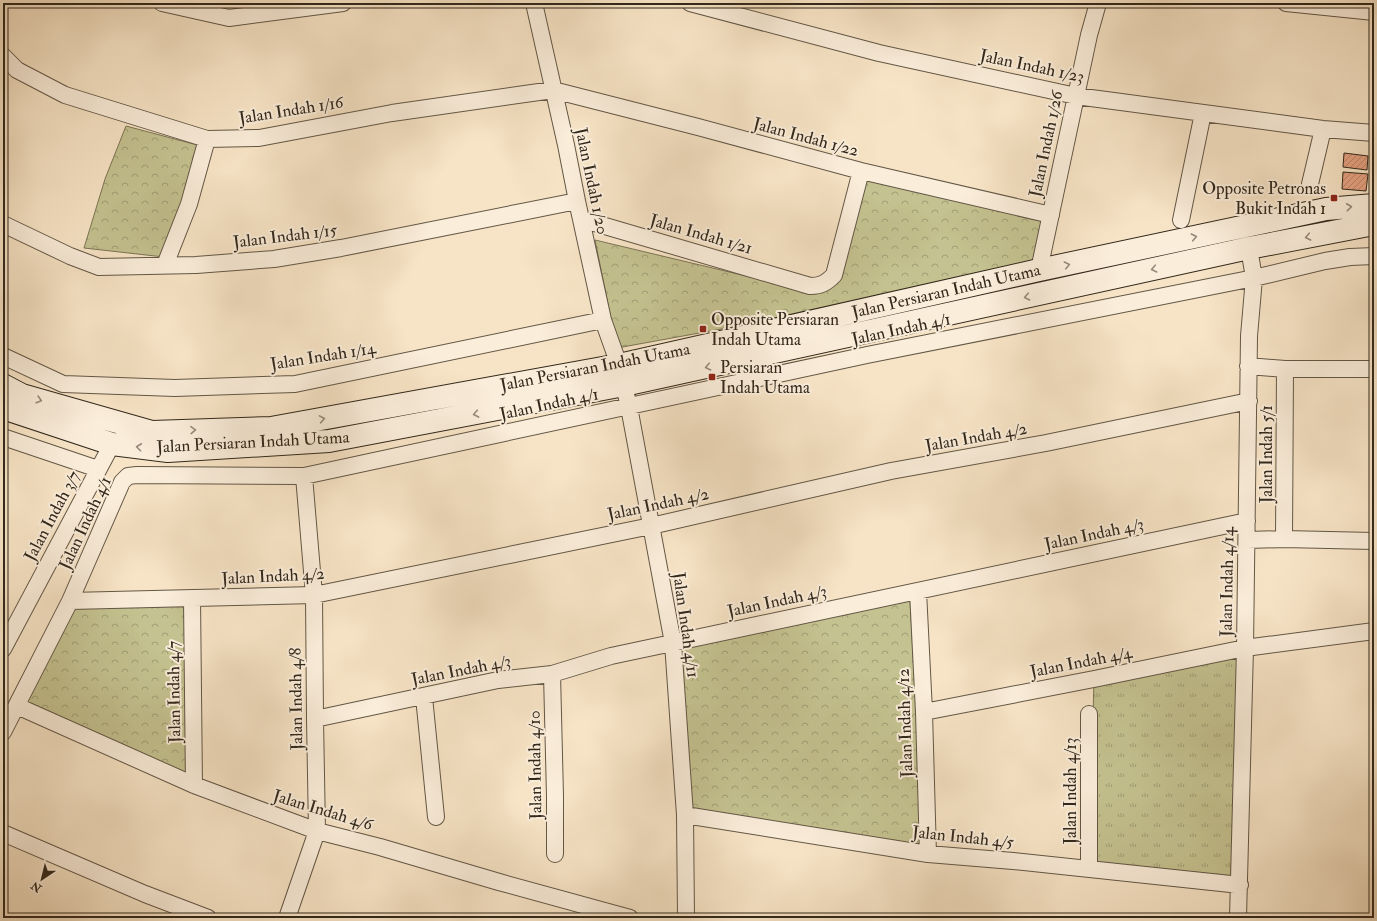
<svg xmlns="http://www.w3.org/2000/svg" width="1377" height="921" font-family="'IM FELL Double Pica',serif">
<style>
.grass{fill:url(#grass-tufts);stroke:#7b7556}
.park{fill:url(#park-crowns);stroke:#7b7556}
.building{fill:url(#building-hatch);stroke:#32281b}
.lines{fill:none;stroke-linecap:round;stroke-linejoin:round}
.minor-casing{stroke:#635746;stroke-width:18}
.secondary-casing{stroke:#32281b;stroke-width:24}
.minor{stroke:#faedda;stroke-width:16}
.secondary{stroke:#faedda;stroke-width:22}
.oneway{stroke:#968a7a}
.poi-dot{fill:#8f2418;stroke:#faedda;stroke-width:1.5}
.labels{text-anchor:middle;dominant-baseline:central;stroke-width:4;stroke-linejoin:round;paint-order:stroke}
.street-label{font-size:17px;fill:#32281b;stroke:#faedda}
.poi-label{font-size:17px;fill:#32281b;stroke:#faedda;text-anchor:start}
</style>
<defs>
<pattern id="grass-tufts" width="24" height="20" patternUnits="userSpaceOnUse"><rect width="24" height="20" fill="#c4c290"/><path d="M3 7l-1-3M5 7V3M7 7l1-3M15 17l-1-3M17 17v-4M19 17l1-3" fill="none" stroke="#a09e75"/></pattern>
<pattern id="park-crowns" width="20" height="18" patternUnits="userSpaceOnUse"><rect width="20" height="18" fill="#c4c290"/><path d="M2 6a3 3 0 1 1 6 0M12 15a3 3 0 1 1 6 0" fill="none" stroke="#a09e75"/></pattern>
<pattern id="building-hatch" width="6" height="6" patternUnits="userSpaceOnUse"><rect width="6" height="6" fill="#e7a383"/><path d="M-1 1l2-2M0 6l6-6M5 7l2-2" fill="none" stroke="#bc856a"/></pattern>
</defs>
<rect width="100%" height="100%" fill="#f7e4c6"/>
<filter id="stains"><feTurbulence type="fractalNoise" baseFrequency=".005" numOctaves="4"/><feColorMatrix values="0 0 0 0 .2 0 0 0 0 .09 0 0 0 0 .02 0 0 0 .5 -.17"/></filter>
<radialGradient id="worn" r=".72"><stop offset=".6" stop-color="#630" stop-opacity="0"/><stop offset="1" stop-color="#630" stop-opacity=".3"/></radialGradient>
<path class="grass" d="M1238,658L1231,876L1089,869L1094,679Z"/>
<path class="park" d="M126,126L201,146L164,257L84,248L105,179Z
M865,177L1047,219L1037,268L815,312L617,348L595,240L809,291L824,290Z
M70,601L189,602L190,780L20,707Z
M910,601L924,849L689,809L678,646Z"/>
<path class="building" d="M1344,153L1368,156L1367,170L1343,167Z
M1343,172L1368,174L1366,191L1342,189Z"/>
<g class="lines">
<g class="minor-casing">
<path id="minor" d="M162,3L229,18L343,3
M534,3L566,145L577,201L603,320L619,365L629,407L673,643L685,815L686,918
M690,3L879,53L1076,96L1323,129L1374,133
M1286,3L1374,12
M3,56L17,70L65,95L207,139L259,138L392,113L553,90L698,127L861,171L1051,215
M1310,184L1323,129
M581,219L810,286C821,286 826,283 834,275L861,171
M1181,220L1203,113
M3,224L70,256L99,267L196,265L274,259L341,248L577,201
M165,265L189,204L207,139
M1039,270L1089,35L1098,3
M3,356L63,384L175,388L295,384L603,320
M1248,366L1285,369H1374
M3,437L98,469
M1284,539L1285,369
M1247,540L1284,539L1374,541
M918,591L924,712L928,854
M192,598L194,785
M70,601L314,595L651,526L891,471L1046,443L1249,401
M3,649L112,444
M552,674L555,796V854
M424,697L436,817
M17,706L194,785L317,831L380,847L499,882L630,918
M924,712L1094,679L1245,648L1374,631
M315,719L498,680L552,674L611,656L1247,521
M3,732L70,601L122,482L128,476L137,475L304,476L867,355L1254,278L1325,261L1350,257L1374,256
M685,815L928,854L1013,861L1240,885
M3,833L145,894L208,918
M1089,869V714
M287,918L317,831L315,719L314,595L304,476
M1238,918L1245,648L1249,336L1254,278L1249,248"/>
</g>
<g class="secondary-casing">
<path id="secondary" d="M3,385L22,395L152,432L271,428L619,365L1039,270L1326,209L1374,205
M3,408L112,444L168,451L329,441L624,385L1249,248L1374,224"/>
</g>
<use href="#minor" class="minor"/>
<use href="#secondary" class="secondary"/>
</g>
<defs><path id="oneway-chevron" d="M-2-3.5L2.5 0L-2 3.5" fill="none" stroke-width="1.6" stroke-linecap="round" stroke-linejoin="round"/></defs>
<g class="oneway">
<use href="#oneway-chevron" transform="translate(1349 207) rotate(-6)"/>
<use href="#oneway-chevron" transform="translate(1194 237) rotate(-12)"/>
<use href="#oneway-chevron" transform="translate(1308 237) rotate(169)"/>
<use href="#oneway-chevron" transform="translate(1067 265) rotate(-12)"/>
<use href="#oneway-chevron" transform="translate(1154 269) rotate(168)"/>
<use href="#oneway-chevron" transform="translate(1027 297) rotate(168)"/>
<use href="#oneway-chevron" transform="translate(708 367) rotate(168)"/>
<use href="#oneway-chevron" transform="translate(39 400) rotate(16)"/>
<use href="#oneway-chevron" transform="translate(476 414) rotate(169)"/>
<use href="#oneway-chevron" transform="translate(322 419) rotate(-10)"/>
<use href="#oneway-chevron" transform="translate(193 430) rotate(-2)"/>
<use href="#oneway-chevron" transform="translate(139 447) rotate(-173)"/>
</g>
<g class="poi-dot">
<rect x="1330" y="194" width="8" height="8" rx="2"/>
<rect x="699" y="325" width="8" height="8" rx="2"/>
<rect x="708" y="373" width="8" height="8" rx="2"/>
</g>
<g class="labels">
<g class="street-label">
<text transform="translate(1032 66) rotate(12)">Jalan Indah 1/23</text>
<text transform="translate(291 110) rotate(-9)">Jalan Indah 1/16</text>
<text transform="translate(806 137) rotate(15)">Jalan Indah 1/22</text>
<text transform="translate(1046 144) rotate(-78)">Jalan Indah 1/26</text>
<text transform="translate(592 181) rotate(78)">Jalan Indah 1/20</text>
<text transform="translate(701 234) rotate(16)">Jalan Indah 1/21</text>
<text transform="translate(285 236) rotate(-7)">Jalan Indah 1/15</text>
<text transform="translate(946 291) rotate(-13)">Jalan Persiaran Indah Utama</text>
<text transform="translate(901 329) rotate(-12)">Jalan Indah 4/1</text>
<text transform="translate(323 356) rotate(-9)">Jalan Indah 1/14</text>
<text transform="translate(595 367) rotate(-11)">Jalan Persiaran Indah Utama</text>
<text transform="translate(549 404) rotate(-12)">Jalan Indah 4/1</text>
<text transform="translate(976 437) rotate(-10)">Jalan Indah 4/2</text>
<text transform="translate(253 442) rotate(-3)">Jalan Persiaran Indah Utama</text>
<text transform="translate(1266 454) rotate(-90)">Jalan Indah 5/1</text>
<text transform="translate(658 504) rotate(-12)">Jalan Indah 4/2</text>
<text transform="translate(52 516) rotate(-62)">Jalan Indah 3/7</text>
<text transform="translate(85 523) rotate(-65)">Jalan Indah 4/1</text>
<text transform="translate(1094 534) rotate(-12)">Jalan Indah 4/3</text>
<text transform="translate(273 576) rotate(-3)">Jalan Indah 4/2</text>
<text transform="translate(1227 582) rotate(-89)">Jalan Indah 4/14</text>
<text transform="translate(777 601) rotate(-12)">Jalan Indah 4/3</text>
<text transform="translate(686 625) rotate(82)">Jalan Indah 4/11</text>
<text transform="translate(1081 662) rotate(-11)">Jalan Indah 4/4</text>
<text transform="translate(461 670) rotate(-11)">Jalan Indah 4/3</text>
<text transform="translate(174 692) rotate(-91)">Jalan Indah 4/7</text>
<text transform="translate(296 699) rotate(-91)">Jalan Indah 4/8</text>
<text transform="translate(905 723) rotate(-92)">Jalan Indah 4/12</text>
<text transform="translate(535 765) rotate(-91)">Jalan Indah 4/10</text>
<text transform="translate(1070 791) rotate(-90)">Jalan Indah 4/13</text>
<text transform="translate(323 810) rotate(17)">Jalan Indah 4/6</text>
<text transform="translate(963 837) rotate(6)">Jalan Indah 4/5</text>
</g>
<g class="poi-label">
<text x="1326" y="188" text-anchor="end">Opposite Petronas<tspan x="1326" dy="20">Bukit Indah 1</tspan></text>
<text x="711" y="319">Opposite Persiaran<tspan x="711" dy="20">Indah Utama</tspan></text>
<text x="720" y="367">Persiaran<tspan x="720" dy="20">Indah Utama</tspan></text>
</g>
</g>
<rect width="1377" height="921" fill="none" stroke="#f7e4c6" stroke-width="16"/>
<rect x="4" y="4" width="1369" height="913" fill="none" stroke="#32281b" stroke-width="2"/>
<rect x="8" y="8" width="1361" height="905" fill="none" stroke="#32281b"/>
<g transform="translate(42 879) rotate(215)" stroke="#faedda" stroke-width="3" paint-order="stroke">
<path d="M0-3L7 15L0 10L-7 15Z" fill="#32281b"/>
<text y="-6" font-size="11" font-weight="bold" text-anchor="middle" fill="#32281b">N</text>
</g>
<rect width="100%" height="100%" filter="url(#stains)"/>
<rect width="100%" height="100%" fill="url(#worn)"/>
</svg>
